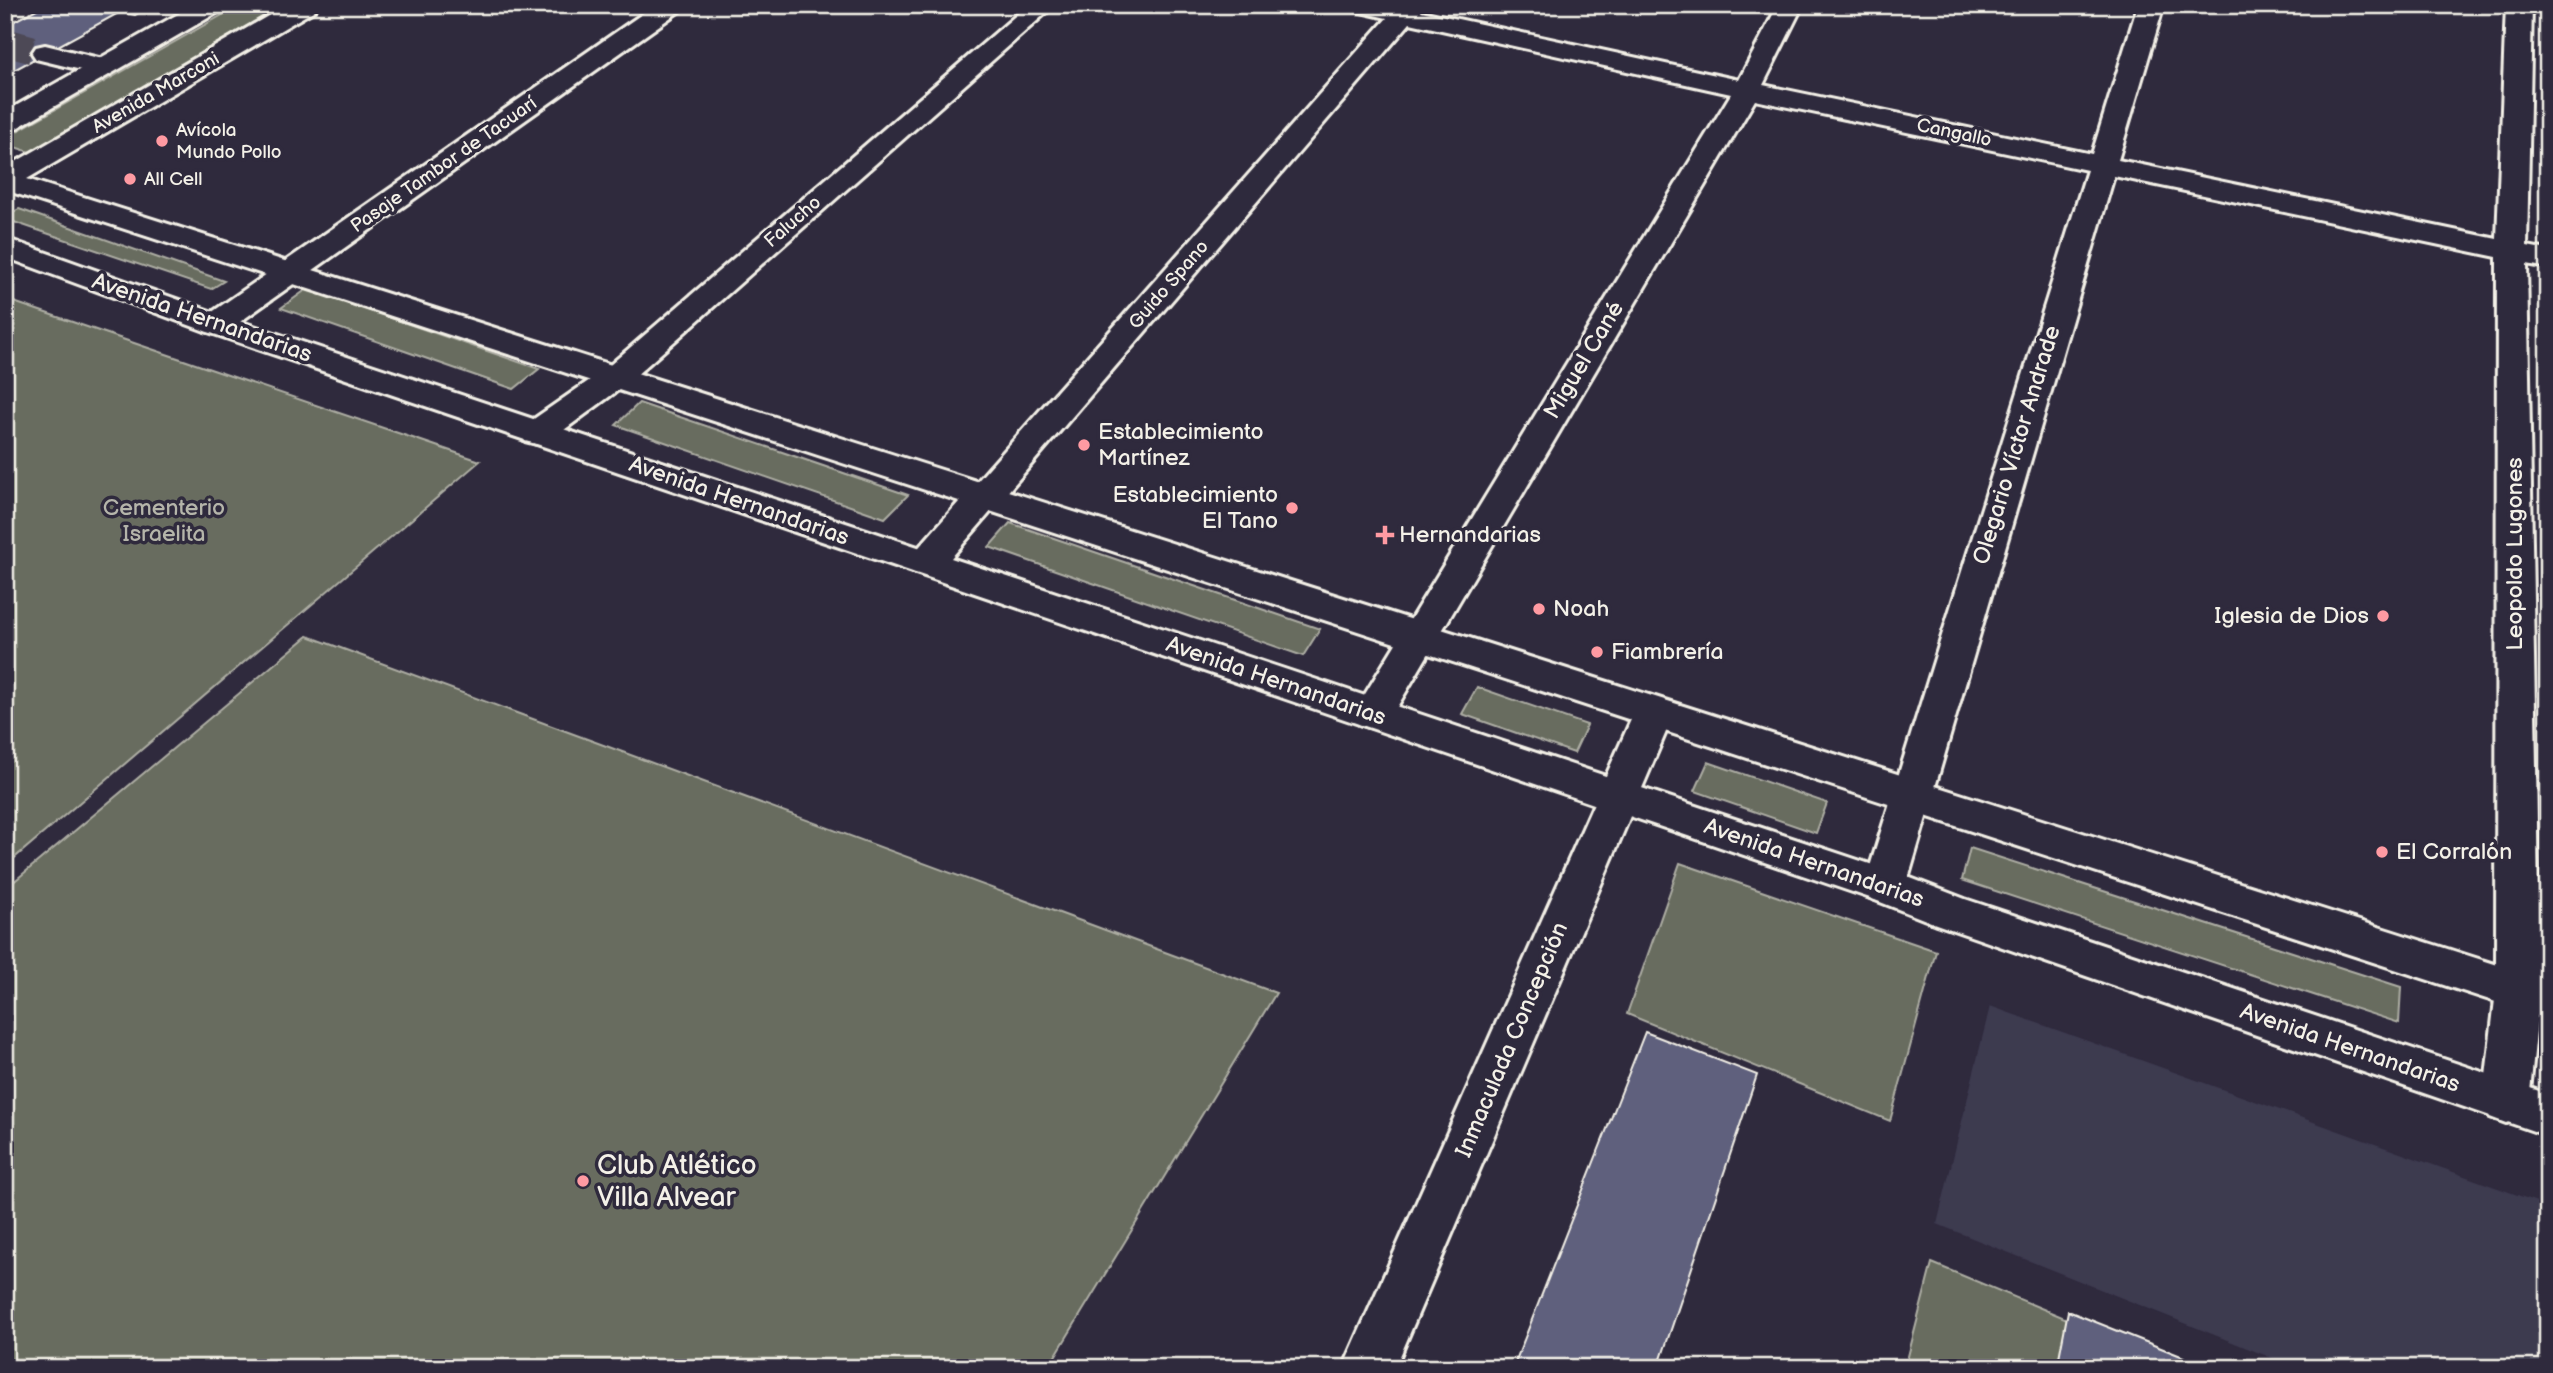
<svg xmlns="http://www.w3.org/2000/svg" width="2553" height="1373" font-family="'Balsamiq Sans',sans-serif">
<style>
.built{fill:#3d3a50}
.green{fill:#676c5f;stroke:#aeaea4;stroke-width:2}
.building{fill:#5e607d;stroke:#f4f1e8;stroke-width:2}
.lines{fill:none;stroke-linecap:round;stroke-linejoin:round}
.minor-tunnel{stroke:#4d4857;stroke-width:28;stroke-dasharray:28 14;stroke-linecap:butt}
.minor-casing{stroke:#f4f1e8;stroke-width:6}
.major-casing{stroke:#f4f1e8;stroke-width:6}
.minor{fill:#2f2a3d;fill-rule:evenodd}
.major{fill:#2f2a3d;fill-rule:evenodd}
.poi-dot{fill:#ff9aa2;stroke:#2f2a3d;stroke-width:2.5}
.labels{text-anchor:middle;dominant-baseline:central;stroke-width:7;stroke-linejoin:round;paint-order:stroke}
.far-street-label{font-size:19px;fill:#f4f1e8;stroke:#2f2a3d}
.far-poi-label{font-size:19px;fill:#f4f1e8;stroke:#2f2a3d;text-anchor:start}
.street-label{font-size:23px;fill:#f4f1e8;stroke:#2f2a3d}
.poi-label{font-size:23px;fill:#f4f1e8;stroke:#2f2a3d;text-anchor:start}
.park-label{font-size:23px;fill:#b5b5aa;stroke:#2f2a3d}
.near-poi-label{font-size:28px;fill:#f4f1e8;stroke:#2f2a3d;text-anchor:start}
</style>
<rect width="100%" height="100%" fill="#2f2a3d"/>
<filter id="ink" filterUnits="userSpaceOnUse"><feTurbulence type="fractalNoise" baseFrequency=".0143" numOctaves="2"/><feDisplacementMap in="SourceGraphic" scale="14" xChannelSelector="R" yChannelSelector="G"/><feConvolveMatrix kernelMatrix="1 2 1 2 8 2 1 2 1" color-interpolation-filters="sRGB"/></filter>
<g filter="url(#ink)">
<path class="built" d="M1990,1006L2548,1206V1368H2297L1937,1224Z"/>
<path class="green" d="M240,5H283L30,152L5,144V138Z
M19,209L224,281L211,289L5,219V216Z
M307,289L539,369L514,389L281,308Z
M5,299L480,461L5,866Z
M639,403L908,495L885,518L616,425Z
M1010,523L1320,629L1303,656L989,547Z
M308,636L1276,993L1048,1368H5V889Z
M1477,687L1587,725L1574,753L1462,714Z
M1708,762L1827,803L1816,833L1695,791Z
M1970,848L2401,987L2399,1023L1962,880Z
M1680,863L1936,951L1890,1121L1627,1014Z
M1932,1263L2089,1328L2082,1368H1905Z"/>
<path class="building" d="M44,5H153L135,15L120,12L5,75V26Z
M1645,1032L1757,1075L1658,1368H1513Z
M2068,1311L2186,1358L2185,1368H2057Z"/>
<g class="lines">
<path class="minor-tunnel" d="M5,42L45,53"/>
<g class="minor-casing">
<path id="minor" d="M655,5H684L681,10L227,331L216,333L205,331L200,324L205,317Z
M1028,5H1055L625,385L549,441L537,444L525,441L520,433L525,425L603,371Z
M1349,5H1424L1421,11L1739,80L1778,5H1803L1763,85L2092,154L2138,5H2164L2118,160L2497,239L2506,5H2532L2527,246L2548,250V268L2527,264L2540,991L2529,1102L2522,1117L2506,1123L2490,1117L2483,1102L2496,991L2497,257L2114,176L1906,886L1900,898L1885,903L1870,898L1864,886L2087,170L1755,100L1387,724L1373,728L1359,724L1353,714L1359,704L1731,94L1410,23L939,572L926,575L913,572L908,563L913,554L1387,18L1352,10Z
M45,45L111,61L115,67L111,73L102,75L36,59L32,53L36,47Z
M1654,699L1668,703L1674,713L1395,1368H1343L1634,713L1640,703Z"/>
</g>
<g class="major-casing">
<path id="major" d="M194,5H225L222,10L15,129L5,131V112Z
M287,5H318L315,10L27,179L2548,981V1019L5,190V168Z
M5,238L227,317L1900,874L1965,899L2548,1094V1136L1936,924L1870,898L205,331L5,257Z"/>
</g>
<use href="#minor" class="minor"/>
<use href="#major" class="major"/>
</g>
</g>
<g class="poi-dot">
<circle cx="162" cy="141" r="7"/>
<circle cx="130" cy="179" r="7"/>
<circle cx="1084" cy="445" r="7"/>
<circle cx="1292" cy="508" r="7"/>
<path d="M1381.5 524.5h7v7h7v7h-7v7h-7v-7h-7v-7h7z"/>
<circle cx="1539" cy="609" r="7"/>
<circle cx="2383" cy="616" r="7"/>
<circle cx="1597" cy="652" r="7"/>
<circle cx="2382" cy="852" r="7"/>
<circle cx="583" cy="1181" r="7"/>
</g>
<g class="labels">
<g class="far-street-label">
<text transform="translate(156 93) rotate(-30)">Avenida Marconi</text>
<text transform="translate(1954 133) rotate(12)">Cangallo</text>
<text transform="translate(444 165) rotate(-35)">Pasaje Tambor de Tacuarí</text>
<text transform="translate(793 222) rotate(-41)">Falucho</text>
<text transform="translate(1169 285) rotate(-49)">Guido Spano</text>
</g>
<g class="far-poi-label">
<text x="176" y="130">Avícola<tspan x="176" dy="22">Mundo Pollo</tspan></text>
<text x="144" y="179">All Cell</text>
</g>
<g class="street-label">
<text transform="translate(202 318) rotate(19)">Avenida Hernandarias</text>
<text transform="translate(1584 360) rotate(-59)">Miguel Cané</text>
<text transform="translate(2017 445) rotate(-73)">Olegario Víctor Andrade</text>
<text transform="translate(739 501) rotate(19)">Avenida Hernandarias</text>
<text transform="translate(2515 554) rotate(-90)">Leopoldo Lugones</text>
<text transform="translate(1276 681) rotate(19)">Avenida Hernandarias</text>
<text transform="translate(1814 863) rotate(19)">Avenida Hernandarias</text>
<text transform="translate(1512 1040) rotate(-67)">Inmaculada Concepción</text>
<text transform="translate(2350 1048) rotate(19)">Avenida Hernandarias</text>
</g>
<g class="poi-label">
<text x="1098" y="432">Establecimiento<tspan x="1098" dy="26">Martínez</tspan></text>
<text x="1278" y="495" text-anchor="end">Establecimiento<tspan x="1278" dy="26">El Tano</tspan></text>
<text x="1399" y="535">Hernandarias</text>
<text x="1553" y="609">Noah</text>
<text x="2369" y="616" text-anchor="end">Iglesia de Dios</text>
<text x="1611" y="652">Fiambrería</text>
<text x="2396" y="852">El Corralón</text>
</g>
<g class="park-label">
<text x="164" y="508">Cementerio<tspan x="164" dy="26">Israelita</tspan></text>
</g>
<g class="near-poi-label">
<text x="597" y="1165">Club Atlético<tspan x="597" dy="32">Villa Alvear</tspan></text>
</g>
</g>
<rect width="2553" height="1373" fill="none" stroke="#2f2a3d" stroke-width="28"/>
<rect x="14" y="14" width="2525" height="1345" fill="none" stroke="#f4f1e8" stroke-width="2.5" filter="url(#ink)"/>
</svg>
